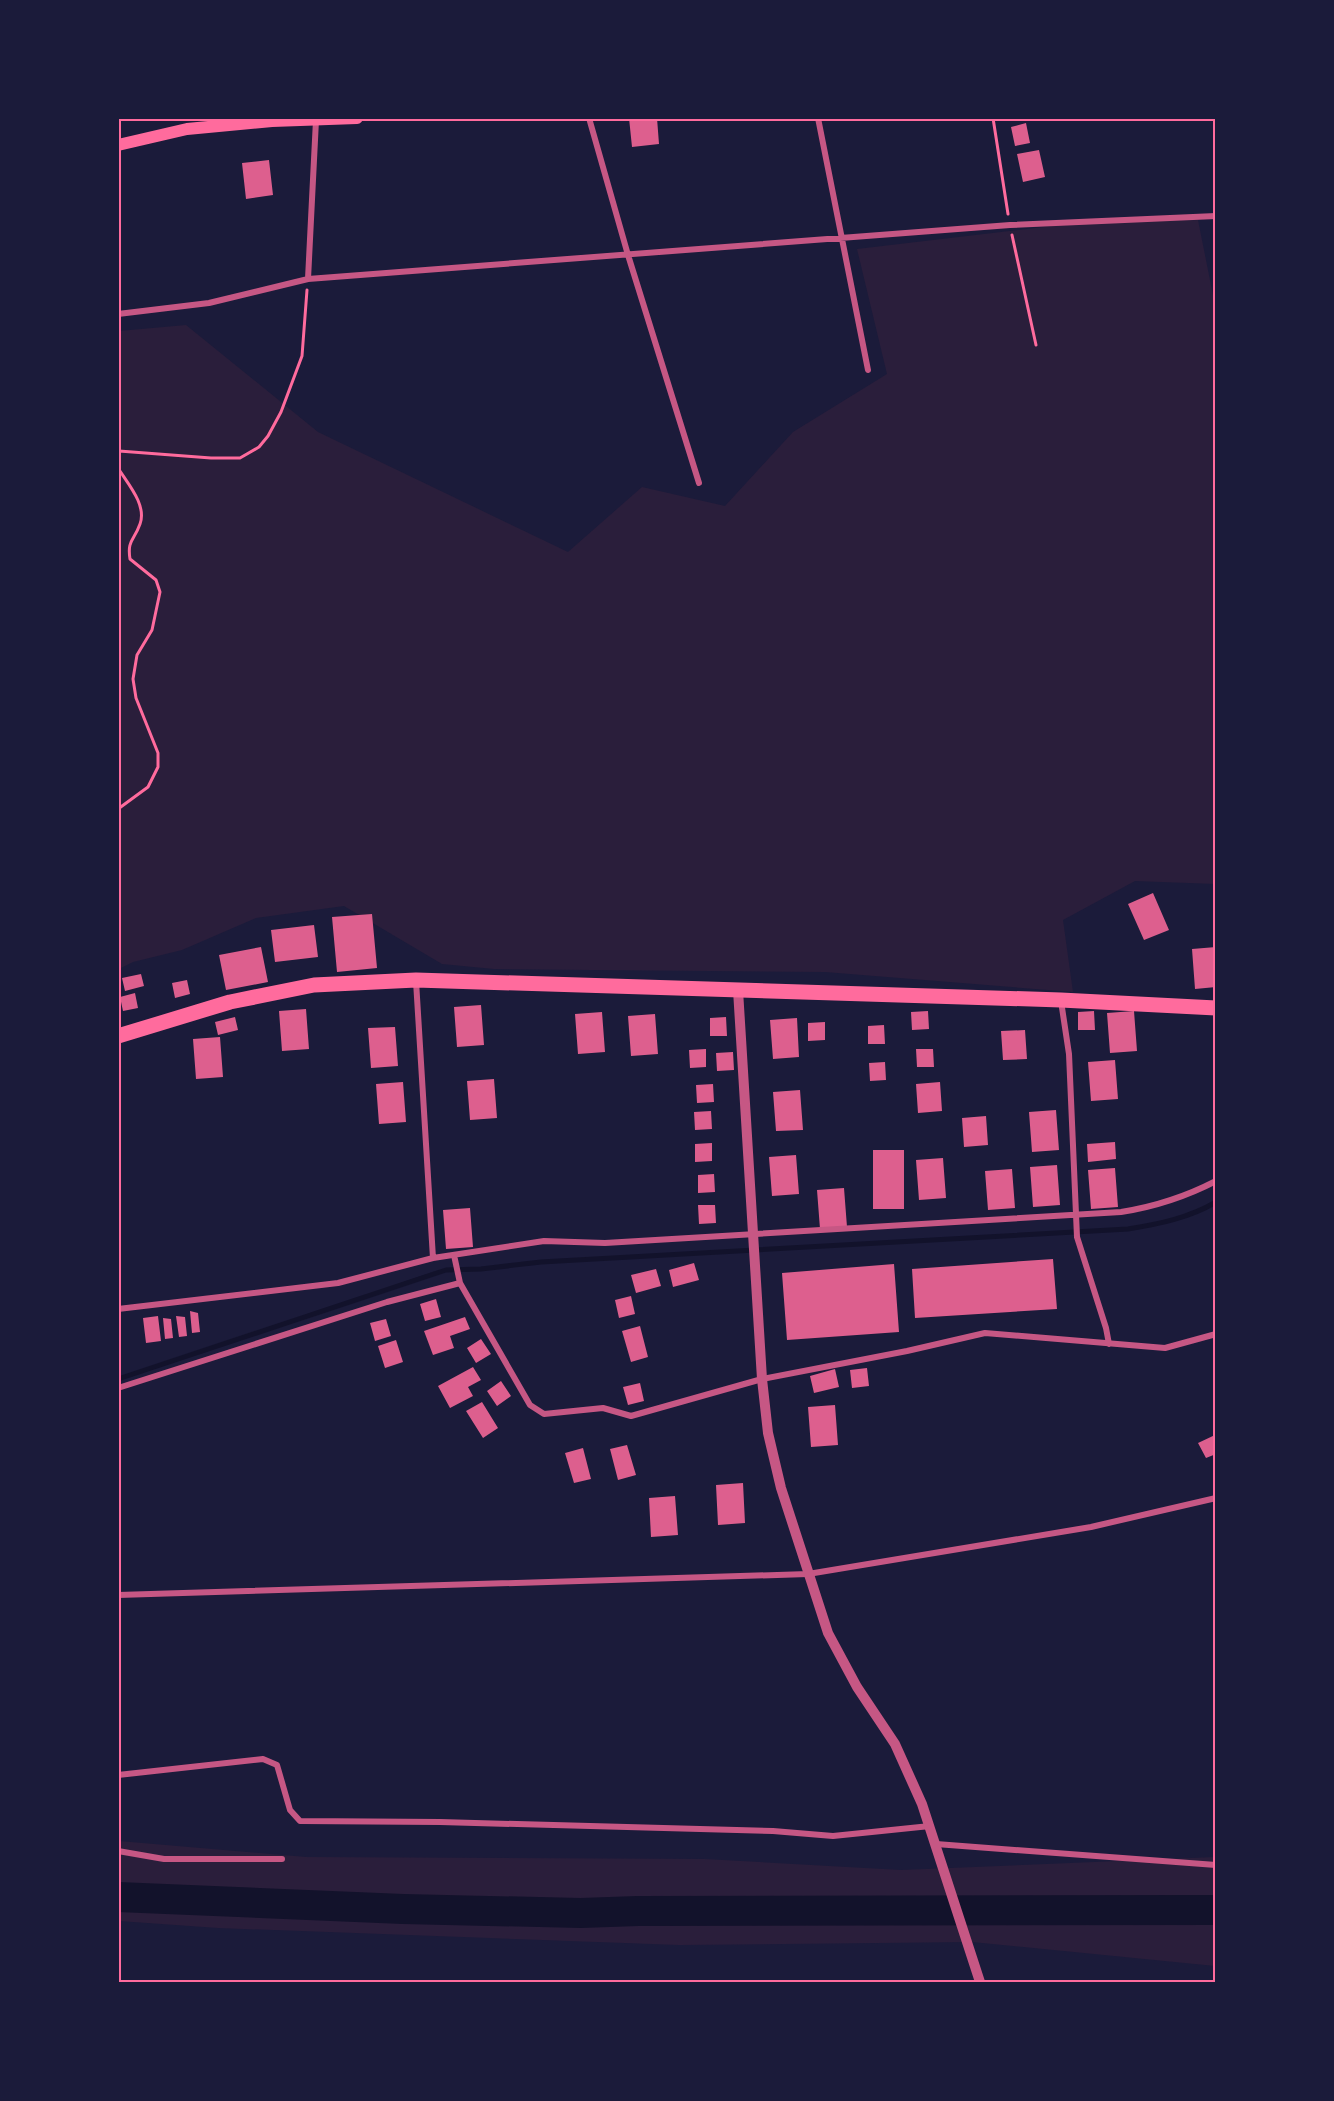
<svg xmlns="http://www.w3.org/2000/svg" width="1334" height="2101" font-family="Manrope,sans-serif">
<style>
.green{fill:#2a1e3b}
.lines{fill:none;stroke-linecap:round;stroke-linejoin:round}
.stream{stroke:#12122b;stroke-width:5}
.river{stroke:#12122b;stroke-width:30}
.building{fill:#dd5f8e}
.path{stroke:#ff6b9d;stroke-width:3}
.minor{stroke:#c65784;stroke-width:6}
.tertiary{stroke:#c65784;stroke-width:10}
.secondary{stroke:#ff6b9d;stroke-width:12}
.primary{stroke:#ff6b9d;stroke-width:15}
.neatline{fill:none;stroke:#ff6b9d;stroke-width:2}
</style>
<rect width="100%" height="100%" fill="#1b1b3a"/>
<path class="green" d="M1198,220L1216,310L1215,884L1135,881L1063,920L1073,992L825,972L494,969L442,964L344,906L256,918L182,950L133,962L119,969V331L186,325L318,432L568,552L642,487L725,506L793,432L887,374L857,249L1095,221Z
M119,1841L306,1857L705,1859L901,1870L1215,1857V1966L972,1942L679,1945L218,1928L119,1921Z"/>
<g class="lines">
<path class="stream" d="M118,1379L446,1270L481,1269L541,1262L1128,1229C1159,1224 1189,1218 1216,1202"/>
<path class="river" d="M118,1897L403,1909L581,1913L638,1911L1216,1910"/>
</g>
<path class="building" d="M629,118H657L659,144L632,147Z
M1026,123L1030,143L1015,146L1011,127Z
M1039,150L1045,177L1023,182L1017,154Z
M269,160L273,195L246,199L242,163Z
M1153,893L1169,930L1144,940L1128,904Z
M372,914L377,968L337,972L332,917Z
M314,925L318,957L275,962L271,930Z
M261,947L268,982L226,990L219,955Z
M1216,947V987L1195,989L1192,949Z
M141,974L144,986L125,991L122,978Z
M187,980L190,994L175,998L172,983Z
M135,993L138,1008L123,1011L120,997Z
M481,1005L484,1045L457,1047L454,1007Z
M306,1009L309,1049L282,1051L279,1011Z
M928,1011L929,1029L912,1030L911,1012Z
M1094,1011L1095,1030H1078V1012Z
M1134,1011L1137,1051L1110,1053L1107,1013Z
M602,1012L605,1052L578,1054L575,1014Z
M655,1014L658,1054L631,1056L628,1016Z
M235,1017L238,1030L218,1035L215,1022Z
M726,1017L727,1036H710V1018Z
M797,1018L799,1057L773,1059L770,1020Z
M825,1022V1040L808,1041V1023Z
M884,1025L885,1044H868V1026Z
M395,1027L398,1066L371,1068L368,1028Z
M1025,1030L1027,1059L1003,1060L1001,1031Z
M220,1037L223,1077L196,1079L193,1039Z
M706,1049V1067L690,1068L689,1050Z
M916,1049H933L934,1067H917Z
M733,1052L734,1070L717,1071L716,1053Z
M1115,1060L1118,1099L1091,1101L1088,1062Z
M885,1062L886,1080L870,1081L869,1063Z
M494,1079L497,1118L470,1120L467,1081Z
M403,1082L406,1122L379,1124L376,1084Z
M940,1082L942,1111L918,1113L916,1084Z
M713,1084L714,1102L697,1103L696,1085Z
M800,1090L803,1130L776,1131L773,1092Z
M1056,1110L1059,1150L1032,1152L1029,1112Z
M711,1111L712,1129L695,1130L694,1112Z
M986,1116L988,1145L964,1147L962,1118Z
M1115,1142L1116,1159L1088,1162L1087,1144Z
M712,1143V1161L695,1162V1144Z
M873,1150H904V1209H873Z
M796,1155L799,1194L772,1196L769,1157Z
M943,1158L946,1198L919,1200L916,1160Z
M1057,1165L1060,1205L1033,1207L1030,1167Z
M1115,1168L1118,1207L1091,1209L1088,1170Z
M1012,1169L1015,1208L988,1210L985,1171Z
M714,1174L715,1192L698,1193V1175Z
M844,1188L847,1227L820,1229L817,1190Z
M698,1205H715L716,1223L699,1224Z
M470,1208L473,1247L446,1249L443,1210Z
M1053,1259L1057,1309L915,1318L912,1269Z
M694,1263L699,1280L673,1287L669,1270Z
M894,1264L899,1332L787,1340L782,1273Z
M656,1269L661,1286L636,1293L631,1275Z
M631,1296L635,1314L619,1318L615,1300Z
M436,1299L441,1317L425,1321L420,1304Z
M190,1311L198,1313L200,1332L192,1333Z
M158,1316L161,1341L146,1343L143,1318Z
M176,1316L185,1317L187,1336L179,1337Z
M465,1317L470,1329L450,1336L454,1348L433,1355L424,1331Z
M163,1318L171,1319L173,1338L165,1339Z
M386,1319L391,1336L375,1341L370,1323Z
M640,1326L648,1357L631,1362L622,1331Z
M481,1339L491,1354L476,1363L467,1348Z
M396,1340L403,1362L385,1368L378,1346Z
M473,1367L481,1380L468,1387L473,1396L450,1408L438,1386Z
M867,1368L869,1386L852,1388L850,1370Z
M835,1369L839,1387L814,1393L810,1376Z
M501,1381L511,1396L497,1406L487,1391Z
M640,1383L644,1401L628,1405L623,1387Z
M482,1402L498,1428L483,1438L466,1411Z
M835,1405L838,1445L811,1447L808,1407Z
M1215,1435L1216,1454L1206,1458L1198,1443Z
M627,1445L636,1475L618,1480L610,1449Z
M583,1448L591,1479L574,1483L565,1453Z
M743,1483L745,1523L718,1525L716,1485Z
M675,1496L678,1535L651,1537L649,1498Z"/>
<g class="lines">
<path class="path" d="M993,118L1008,214
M1012,235L1036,345
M118,456L119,451L211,458H240L259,447L268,436L281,412L302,356L307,290
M118,468C128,484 147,505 140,524C134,541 127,540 130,559L156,580L160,592L152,630L137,655L133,679L136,698L158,753V767L148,787L118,809"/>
<path class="minor" d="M589,118L628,255L699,483
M818,118L868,370
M308,279L316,120
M118,314L209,303L308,279L1010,225L1216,216
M416,981L433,1258
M1061,1001L1069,1054L1077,1237L1106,1328L1109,1344
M454,1255L460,1283L530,1405L544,1414L603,1408L631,1416L762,1379L907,1351L985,1333L1165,1348L1216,1334
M118,1309L338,1283L433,1258L544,1241L605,1243L1121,1212C1153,1207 1187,1196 1216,1181
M118,1388L387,1302L460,1283
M118,1595L808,1574L1091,1527L1216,1498
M118,1775L263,1759L277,1765L290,1810L300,1821L440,1822L773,1831L833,1836L930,1826
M936,1844L1216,1865
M118,1851L164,1859H282"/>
<path class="tertiary" d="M738,990L762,1379L768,1433L781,1488L828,1633L857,1687L895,1744L922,1804L980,1982"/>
<path class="secondary" d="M118,145L187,129L272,121L357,118"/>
<path class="primary" d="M118,1036L230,1002L314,985L416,980L1061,1000L1216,1008"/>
</g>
<rect width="1334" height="2101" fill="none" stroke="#1b1b3a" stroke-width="240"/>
<rect x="120" y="120" width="1094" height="1861" class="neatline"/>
</svg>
